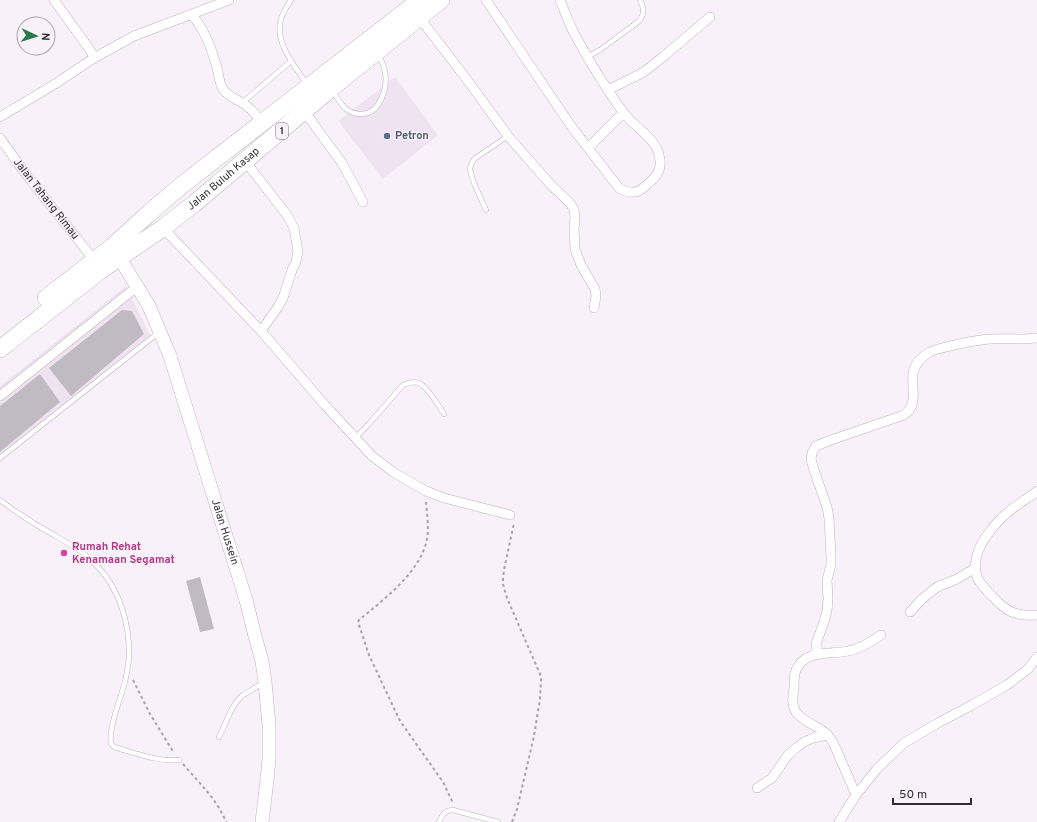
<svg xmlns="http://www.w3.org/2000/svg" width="1037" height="822" font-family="Overpass,sans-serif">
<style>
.built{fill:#f0e3f1}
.building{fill:#c0bbc3}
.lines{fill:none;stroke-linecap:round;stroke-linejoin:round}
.lane-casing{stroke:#bbb4bb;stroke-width:5.5}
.street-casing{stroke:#bbb4bb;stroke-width:10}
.secondary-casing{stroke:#bbb4bb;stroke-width:14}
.highway-casing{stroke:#bbb4bb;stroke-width:18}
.path{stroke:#a9a3a9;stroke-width:2;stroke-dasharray:3 3;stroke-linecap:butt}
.lane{stroke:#fff;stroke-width:4.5}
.street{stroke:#fff;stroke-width:9}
.secondary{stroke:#fff;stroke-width:13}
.highway{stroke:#fff;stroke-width:17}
.service-dot{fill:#5c6f8a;stroke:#f9f1f9;stroke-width:1.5}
.hotel-dot{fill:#d1479c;stroke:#f9f1f9;stroke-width:1.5}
.labels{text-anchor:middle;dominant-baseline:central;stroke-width:3;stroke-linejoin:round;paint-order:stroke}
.shield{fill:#f9f1f9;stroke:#6d686d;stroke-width:1}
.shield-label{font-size:10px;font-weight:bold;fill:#312e31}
.service-label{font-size:11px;font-weight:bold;fill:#4e5e75;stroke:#f9f1f9;text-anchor:start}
.street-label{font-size:11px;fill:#312e31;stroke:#f9f1f9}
.hotel-label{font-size:11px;font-weight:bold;fill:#b23c85;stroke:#f9f1f9;text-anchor:start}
</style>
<rect width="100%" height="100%" fill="#f9f1f9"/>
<path class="built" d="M395,77L438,135L383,179L338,121Z
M126,286L153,341L0,462V386Z"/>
<path class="building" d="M122,310L132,311L144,334L71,396L49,368Z
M40,374L60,402L0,452V406Z
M200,577L214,629L200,632L186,581Z"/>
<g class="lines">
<g class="lane-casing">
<path id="lane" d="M291,0C287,6 283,12 281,19C274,42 294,65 306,83
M587,57L600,50L639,21C645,14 644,8 640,0
M333,92C337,97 341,105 346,109C351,113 356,114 361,114C380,114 388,88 385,72C384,66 382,61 378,55
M242,103L291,61
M486,210C482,200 470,178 470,168C471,164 472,162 474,159L508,136
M355,438L368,425L403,385C408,383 413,381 419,383C426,386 439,406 444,414
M0,458L158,333
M0,500C17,513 36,525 54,535C69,544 86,553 98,567C120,590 130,625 129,657C128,667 126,679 123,689C119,701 108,732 111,743C112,745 113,746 114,747C135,753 158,762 179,760
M219,737C226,724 231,705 242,696C249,691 256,687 263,683
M439,822C443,814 444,811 453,810L498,822"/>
</g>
<g class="street-casing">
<path id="street" d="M54,0L90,50L94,58
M486,0L571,126L619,188C626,192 634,195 642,189C651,181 662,174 660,160C658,141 641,131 629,119C620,109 613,98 606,87C594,69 583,50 573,31C568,21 564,10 560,0
M192,15C205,30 212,49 217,68C219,75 219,83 223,89C229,98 240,100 248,107C254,111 258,118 262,123
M419,17L468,81L508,136L550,184L570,203L574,210L575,217L574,229L575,249L581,265L595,289L596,296L594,308
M608,90L644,72L664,56L710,17
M304,111L342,163L363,202
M0,117L55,84L94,58L134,36L229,0
M0,138L25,173L94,260
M588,148L623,113
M245,161L287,215L294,228L298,251L296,262L292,270L283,298L278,307L261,331
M163,228L261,331L325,405L372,456L393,472L426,491L444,498L510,515
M0,396L138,286
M1037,491C1027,499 1016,505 1007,513C998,520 981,541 978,552C975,560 974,571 978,579C981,585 987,591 992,596C1006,611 1015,617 1037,615
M910,612L922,599L937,587L957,579L975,568
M818,654L816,646L817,641L824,622L827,611L828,599L827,580L831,565V557L829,518L827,507L814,470L811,459L812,453L816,446L831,440L904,415C919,404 911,388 913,373C915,363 923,356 930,352C934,350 938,349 942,348C958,344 974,340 991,339C1006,338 1022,340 1037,338
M757,788L772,778L788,755L796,748L804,742L813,738L828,735
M856,795L833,742C830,738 828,734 823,731C815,725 802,721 796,712C791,705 793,695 794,688C794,682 794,675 796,670C805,649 831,655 848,651C860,649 871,642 881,635
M839,822L856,795L877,769L904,743L938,723L972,705L1007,685L1028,669L1037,657"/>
</g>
<g class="secondary-casing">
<g id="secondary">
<path id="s1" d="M119,257L149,306L170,356L212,491L246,600L255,636L262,661L265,682L269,725V759L267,780L262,822"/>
</g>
</g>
<g class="highway-casing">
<g id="highway">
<path d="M46,298L112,247L147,215L182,185L420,0"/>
<path id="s2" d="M0,349L101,270L163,228L195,203L330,89L441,0"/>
</g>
</g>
<path class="path" d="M426,502C427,514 429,527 427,539C421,572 383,600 359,620L358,622L369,655L400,721L443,782L453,803
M133,680L150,714L174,753
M183,764C199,783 217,799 226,822
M512,822L517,809L534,736L540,699L541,679L540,674L507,598L503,584V578L504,570L514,523"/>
<use href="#lane" class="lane"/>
<use href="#street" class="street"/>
<use href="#secondary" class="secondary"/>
<use href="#highway" class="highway"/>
</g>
<circle class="service-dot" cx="387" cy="136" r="4"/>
<circle class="hotel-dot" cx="64" cy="553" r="4"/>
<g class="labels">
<rect class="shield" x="276" y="123" width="12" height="16" rx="3"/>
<g class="shield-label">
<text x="282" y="131">1</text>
</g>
<g class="service-label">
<text x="395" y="136">Petron</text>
</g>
<g class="street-label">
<text stroke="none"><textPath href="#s2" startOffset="281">Jalan Buluh Kasap</textPath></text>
<text transform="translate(46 199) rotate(52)">Jalan Tahang Rimau</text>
<text stroke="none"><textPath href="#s1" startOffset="296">Jalan Hussein</textPath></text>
</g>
<g class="hotel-label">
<text x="72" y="547">Rumah Rehat<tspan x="72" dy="13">Kenamaan Segamat</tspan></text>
</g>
</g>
<g transform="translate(36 36) rotate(94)"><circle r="19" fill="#f9f1f9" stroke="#a9a3a9"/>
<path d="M0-3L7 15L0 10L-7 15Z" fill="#2c7a49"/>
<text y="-6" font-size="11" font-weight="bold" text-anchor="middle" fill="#312e31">N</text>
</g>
<path d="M893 798v6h78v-6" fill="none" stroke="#312e31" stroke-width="2"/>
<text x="899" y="798" font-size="12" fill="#312e31" stroke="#f9f1f9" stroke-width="3" paint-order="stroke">50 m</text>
</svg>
